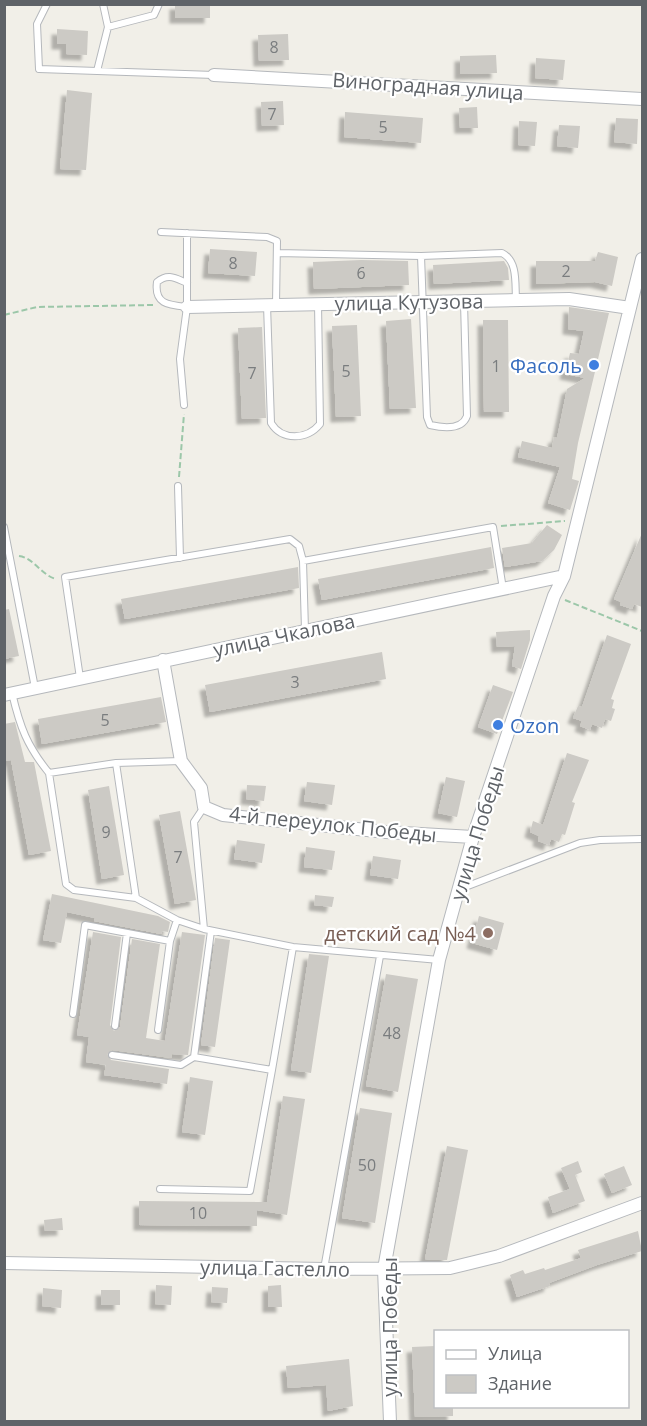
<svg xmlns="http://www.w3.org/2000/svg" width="647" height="1426" font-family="'Open Sans',sans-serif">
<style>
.building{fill:#cccac5;filter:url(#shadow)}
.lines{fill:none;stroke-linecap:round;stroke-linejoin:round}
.lane-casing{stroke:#b5b8bc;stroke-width:8}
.street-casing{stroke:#b5b8bc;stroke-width:14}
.path{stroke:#9cc7a9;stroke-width:2;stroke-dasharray:6 3;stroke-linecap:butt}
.lane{stroke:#fff;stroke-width:6}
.street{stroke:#fff;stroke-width:12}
.shop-dot{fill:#3f7fe0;stroke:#fff;stroke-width:2}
.education-dot{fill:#8d6e63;stroke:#fff;stroke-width:2}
.labels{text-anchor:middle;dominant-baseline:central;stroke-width:4.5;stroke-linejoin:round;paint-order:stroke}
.number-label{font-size:16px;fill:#7a7d7f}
.street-label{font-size:20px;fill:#5f6368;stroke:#fff}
.shop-label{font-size:20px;fill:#366cbe;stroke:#fff;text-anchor:end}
.education-label{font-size:20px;fill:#785e54;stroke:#fff;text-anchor:end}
</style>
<defs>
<filter id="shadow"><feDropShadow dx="-5.5" dy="5.5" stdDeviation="1.5" flood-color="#0004"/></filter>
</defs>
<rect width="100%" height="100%" fill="#f1efe8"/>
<path class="building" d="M175,4H210V18H175Z
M57,29L88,31L87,55L66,54V44H57Z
M288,34L289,60L259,61L258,35Z
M496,55L497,73L460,74V56Z
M536,58L565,60L563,80L535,78Z
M67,90L92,93L86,170L60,169Z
M283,101L284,125L262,126L261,102Z
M477,107L478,128H460L459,108Z
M345,112L423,118L421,143L344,137Z
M616,118L638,119L637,144L614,142Z
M519,121L537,122L535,146L518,145Z
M559,125L580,126L578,148L557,146Z
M210,249L257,252L255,276L208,273Z
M598,252L618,257L612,286L595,282L536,284V261H595Z
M361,260L408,261L409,285L314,289L313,262Z
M504,261L508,268L509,280L434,284L433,265Z
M569,307L609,313L578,443L572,479L579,481L570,510L548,503L560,467L518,457L522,441L552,448L554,437L557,438L567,389L585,378L565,374L570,353L579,354L584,331L568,329Z
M411,319L416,408L390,409L386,321Z
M483,320H508L509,412H484Z
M357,325L361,416L336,417L332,326Z
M262,327L266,418L242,419L238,328Z
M547,525L562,535L554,550L542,561L505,567L502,548L532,543Z
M642,533V607L634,604L632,609L620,605L621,602L614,599Z
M491,547L494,568L322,600L318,579Z
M298,567L299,588L125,619L121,599Z
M9,609L19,656L4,659V610Z
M530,630V640L521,669L512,666L515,646L497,647L496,632Z
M607,635L631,644L611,699L614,700L612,708L615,709L611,721L605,719L602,728L592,724L590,730L580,726L582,721L573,718L578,706L582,707Z
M382,652L386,679L210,712L205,685Z
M493,685L513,692L497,734L478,727Z
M161,697L166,722L42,744L38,719Z
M15,722L25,762H34L51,851L29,855L11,760L4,761V724Z
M567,753L589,760L572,802L575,803L565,835L562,834L559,842L551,839L549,845L538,841L539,836L530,832L533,821L543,825Z
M446,777L465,781L457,817L438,813Z
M307,782L335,785L332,805L304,801Z
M247,785L266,786L264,801L246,799Z
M109,786L124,875L102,879L88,790Z
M180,811L196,900L175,904L159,815Z
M237,840L265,844L262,863L234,859Z
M306,847L335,851L332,870L304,867Z
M373,856L401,860L398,879L370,875Z
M52,894L158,916L170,922L168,932L162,931L161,934L94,921L95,918L67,912L61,943L43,940Z
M315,895L334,897L332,907L314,905Z
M479,916L504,923L497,950L472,943Z
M93,932L121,937L110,1025L114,1031L120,1027L132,939L160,944L146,1038L165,1041L182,932L205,935L188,1055L172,1054L171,1058L112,1050L107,1054L111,1060L169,1069L167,1084L104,1075L106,1065L86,1062L89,1037L77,1035Z
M215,938L230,940L215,1047L201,1045Z
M309,954L329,956L311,1073L291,1070Z
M386,974L418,979L398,1092L366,1086Z
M190,1077L213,1081L205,1135L182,1132Z
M283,1096L305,1099L287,1215L257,1210V1226L139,1225V1201L267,1202Z
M360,1108L392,1113L375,1223L342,1218Z
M447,1146L468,1150L447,1260H432L425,1259Z
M578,1161L582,1172L575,1175L585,1201L553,1213L548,1197L570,1189L561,1168Z
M624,1166L632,1185L612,1193L604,1174Z
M62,1218L63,1230L45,1231L44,1220Z
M638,1231L642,1251L597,1265L549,1283L550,1286L517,1297L510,1275L523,1270L525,1274L544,1268L545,1270L581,1258L578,1250Z
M156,1285L172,1286L171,1305L155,1304Z
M281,1285L282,1307H268V1286Z
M212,1287L228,1288L227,1303L211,1302Z
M43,1288L62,1290L61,1308L42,1306Z
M101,1290H120V1305H101Z
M435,1346V1407H453V1416L415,1417L412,1347Z
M349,1359L353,1406L328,1411L326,1385L288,1388L286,1366Z"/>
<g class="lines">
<g class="lane-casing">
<path id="lane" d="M47,4L37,24L39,69L214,75
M103,4L108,27
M97,71L108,27L154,15L159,4
M161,232L267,237L277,241L276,304
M277,253L421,256L502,253C518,261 515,283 516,300
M421,256L427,417L430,425C443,428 462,430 467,416L464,302
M187,283C175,278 168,273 157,282C154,304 168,305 187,307
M267,305L271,423C282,441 307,440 320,424L318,304
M184,405L180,359L187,307V233
M178,486L180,558
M4,527L35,688
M303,561L493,527L503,589
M80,678L65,577L290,539L299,546L303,561L305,630
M12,693C20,727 27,746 49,773
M116,763L181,761
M204,807L194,822L204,929L293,947L439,960
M460,889L580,843L600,840L642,839
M136,898L116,763L49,773L66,884L74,890L136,898L177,920L204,929
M211,931L194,1057L272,1070L293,947
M73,1014L85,925L170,941
M115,1026L127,933
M158,1030L170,941L177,920
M112,1055L181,1065L194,1057
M160,1189L250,1191L272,1070
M324,1269L380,956"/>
</g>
<g class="street-casing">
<path id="street" d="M214,75L642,99
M187,307L569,299L630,308
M163,660L181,761L201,788L204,807L223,815L386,832L473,837
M4,695L564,576
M4,1263L324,1269L450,1268L499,1256L642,1203
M390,1422L384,1269L439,960L473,837L554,596L564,576L642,259"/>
</g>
<path class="path" d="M4,315L37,307L154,305
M179,477L184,414
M501,526L565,521
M19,556C34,558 41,575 56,579
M565,600L642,631"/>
<use href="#lane" class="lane"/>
<use href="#street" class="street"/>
</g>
<g class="shop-dot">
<circle cx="594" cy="365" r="6"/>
<circle cx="498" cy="725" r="6"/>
</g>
<circle class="education-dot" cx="488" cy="933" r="6"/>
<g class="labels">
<g class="number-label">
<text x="274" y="47">8</text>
<text x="272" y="114">7</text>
<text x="383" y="127">5</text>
<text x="233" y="263">8</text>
<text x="566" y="271">2</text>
<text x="361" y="273">6</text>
<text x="496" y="366">1</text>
<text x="346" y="371">5</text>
<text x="252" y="373">7</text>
<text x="295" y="682">3</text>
<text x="105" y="720">5</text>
<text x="106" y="832">9</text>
<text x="178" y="857">7</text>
<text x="392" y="1033">48</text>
<text x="367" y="1165">50</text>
<text x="198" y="1213">10</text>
</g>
<g class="street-label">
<text transform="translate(428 86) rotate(4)">Виноградная улица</text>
<text transform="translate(409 302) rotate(-1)">улица Кутузова</text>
<text transform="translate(284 635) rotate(-12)">улица Чкалова</text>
<text transform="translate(333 824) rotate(6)">4-й переулок Победы</text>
<text transform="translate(477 833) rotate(-73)">улица Победы</text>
<text transform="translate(275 1268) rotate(1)">улица Гастелло</text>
<text transform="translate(389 1327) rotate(-90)">улица Победы</text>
</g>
<g class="shop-label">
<text x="582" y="365">Фасоль</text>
<text x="510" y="725" text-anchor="start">Ozon</text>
</g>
<g class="education-label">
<text x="476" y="933">детский сад №4</text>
</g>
</g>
<rect width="647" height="1426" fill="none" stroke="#5f6368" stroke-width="12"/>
<rect x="434" y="1330" width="195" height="78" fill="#ffffff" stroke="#bfc1c3" stroke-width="1.5"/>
<rect x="446" y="1350" width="30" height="9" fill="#ffffff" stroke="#bfc1c3" stroke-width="1.5"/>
<text x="488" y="1360" font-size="18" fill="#5f6368">Улица</text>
<rect x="446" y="1375" width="30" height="18" fill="#cccac5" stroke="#bfc1c3" stroke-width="1.5"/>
<text x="488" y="1390" font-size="18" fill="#5f6368">Здание</text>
</svg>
